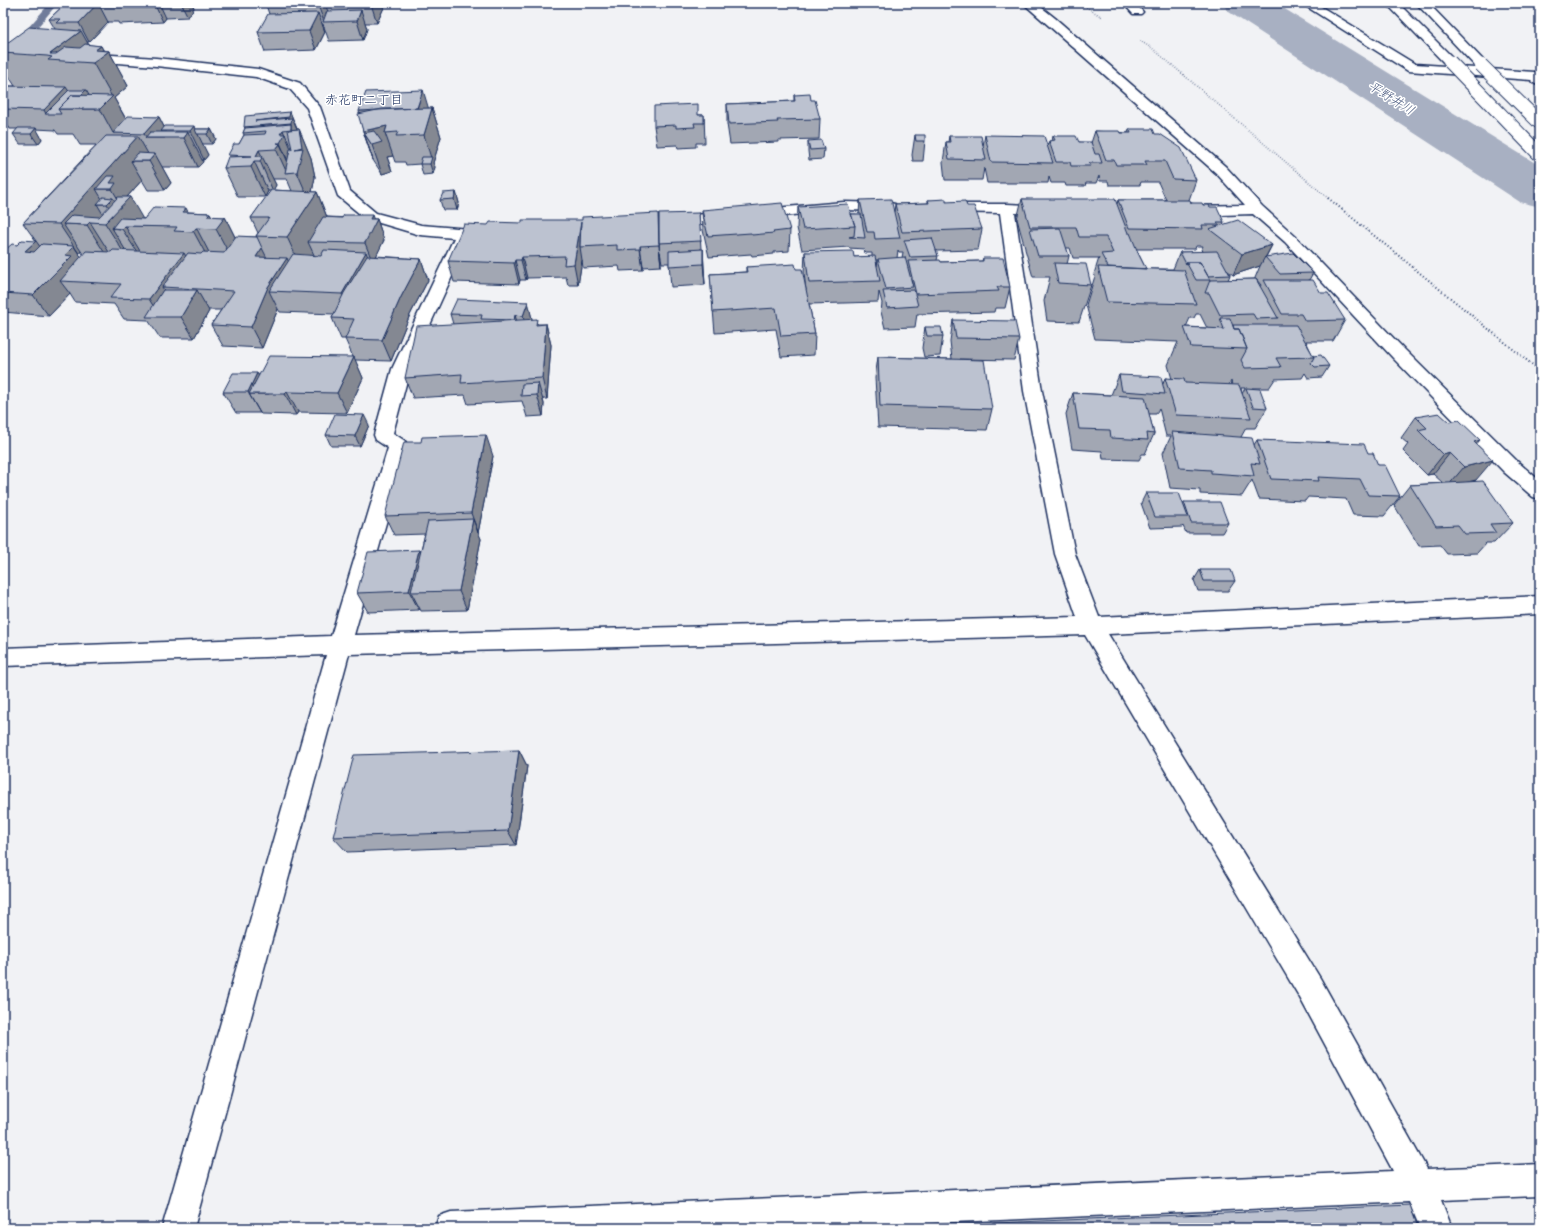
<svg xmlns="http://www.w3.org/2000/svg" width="1543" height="1231" font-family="'Playpen Sans','Klee One',sans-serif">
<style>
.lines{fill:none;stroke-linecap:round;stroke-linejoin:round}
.stream{fill:#707c9a;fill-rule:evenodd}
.river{fill:#a8b0c2;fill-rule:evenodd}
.minor-casing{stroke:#1b2f5e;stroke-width:3}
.secondary-casing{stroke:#1b2f5e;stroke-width:3}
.path-far1{stroke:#1b2f5e;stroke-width:1.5;stroke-dasharray:0.5 2;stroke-linecap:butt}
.path{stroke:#1b2f5e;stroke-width:2;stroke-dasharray:1 2.5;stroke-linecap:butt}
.minor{fill:#fff;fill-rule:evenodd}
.secondary{fill:#fff;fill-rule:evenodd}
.secondary-bridge-casing{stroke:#1b2f5e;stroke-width:15;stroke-linecap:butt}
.secondary-bridge{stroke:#fff;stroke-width:13}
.wall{fill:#a2a7b3;stroke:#1b2f5e;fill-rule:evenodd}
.shaded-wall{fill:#848892;stroke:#1b2f5e}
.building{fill:#bcc2d0;stroke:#1b2f5e}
.labels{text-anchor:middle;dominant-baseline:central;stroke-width:3;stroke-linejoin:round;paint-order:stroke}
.far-water-label{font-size:13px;font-style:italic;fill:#4c5c81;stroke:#fff}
.far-neighbourhood-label{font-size:13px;fill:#1b2f5e;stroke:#fff}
</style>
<rect width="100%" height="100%" fill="#f1f2f5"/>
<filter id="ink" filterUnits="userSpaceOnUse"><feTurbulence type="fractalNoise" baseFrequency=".025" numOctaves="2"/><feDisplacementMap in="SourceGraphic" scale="8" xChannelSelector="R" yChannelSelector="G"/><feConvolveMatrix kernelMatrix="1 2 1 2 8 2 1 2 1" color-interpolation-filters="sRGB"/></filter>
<g filter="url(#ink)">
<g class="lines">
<path class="stream" d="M50,3H58L24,43H18V39Z"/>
<path class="river" d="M1222,3H1275L1540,166V207L1520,202L1229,12Z"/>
<g class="minor-casing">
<path id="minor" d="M1023,3H1036L1055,18L1226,167L1262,206L1295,236L1405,350L1518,462L1540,481V499L1533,497L1504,472L1393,358L1285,242L1253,214L1188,216L1183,214L1180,211L1183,208L1188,206L1245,205L1216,173Z
M1123,3H1135L1143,12L1141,14H1133Z
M1301,3H1315L1415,64L1535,72L1540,74V85L1535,84L1531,80L1408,71Z
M83,53L156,58L258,69L300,83L320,107L350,191L376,213L421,225L494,231L497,234L494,237L469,239L410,369L393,433L405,441L408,446L354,635L1077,617L1055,554L1024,391L1000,213L944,212L939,211L937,208L939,205L944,204H1007L1055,206L1058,209L1055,212L1050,214L1015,213L1042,391L1075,554L1099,617L1540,596V614L1108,634L1320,978L1427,1169L1540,1164V1196L1441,1200L1452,1228H1420L1409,1202L817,1228H435L439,1216L451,1212L1393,1171L1300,998L1085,635L349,654L194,1228H162L326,655L3,666V648L331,636L388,448L376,440L374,435L392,369L454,238L420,235L366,219L338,196L307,108L290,89L256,77L156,66L79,60L77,57L79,54Z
M844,202L890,203L895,204L897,207L895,210L890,211L844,210L671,227L666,225L663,222L666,219L671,217Z"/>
</g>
<g class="secondary-casing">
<path id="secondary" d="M1386,3H1398L1454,59L1456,62L1454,65H1446Z
M1416,3H1428L1485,62L1487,65L1485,68H1477Z"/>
</g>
<path class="path-far1" d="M1080,3L1102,17
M1140,41L1152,48L1329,199"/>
<path class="path" d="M1328,198L1540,371"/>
<use href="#minor" class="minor"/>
<use href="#secondary" class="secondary"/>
<g class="secondary-bridge-casing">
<path id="secondary-bridge" d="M1450,62L1540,155
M1481,65L1540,123"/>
</g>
<use href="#secondary-bridge" class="secondary-bridge"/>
</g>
<path class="wall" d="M66,3H192L194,8L188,17L166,18L163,22L119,24L118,22H108L89,42H87L89,45L101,46L103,50L109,51L128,86L114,98L126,119L159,117L164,127L195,129H211L216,139L212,144H202L208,155L204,160H202L203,162L198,167H162L171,183L165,190H148L142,180L127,197L142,219L188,212L210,213L212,217H225L235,237H257L256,236L258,233L251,218L271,191H268L265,197H238L224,168L229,157L228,155L239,144L244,135L243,133L245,128L244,127L290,112L297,129H299L311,158L315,177L312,192H317L327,217L377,219L384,240L376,256L421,259L428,280L409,317L391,361L355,360L363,378L347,413L298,412L296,415L261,414L260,413H236L223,392L258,375L353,357L345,339H341L332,318L334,314L280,312L278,309L262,348L223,346L211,325L221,310H208L209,311L194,338H160L148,320L124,319L114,304L75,302L70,294L49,316L3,312V250H5L17,245L36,241L23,223L96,145H80L73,134H58L55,130L36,129L42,139L38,144H20L13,134L18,129H10L9,127H3V86H15L3,67V46L55,29L49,19ZM273,179H287L292,191L273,190L276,185ZM81,251L83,254H84L81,257L79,254Z
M267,3H386L377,23H365L367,29L363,40L329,41L323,24H322L325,32L316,50L265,52L258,32L269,14L266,5Z
M794,95L811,100L820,119L819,139L778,140V142L730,144L727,124V104L794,101Z
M432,108L441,137L433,163L435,167L433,174L423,175L420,164L406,165L405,162H395L393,156L387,157L392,171L382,174L373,160L363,131L359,111Z
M698,115H704L705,143H696V147L678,148L677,145L657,146L654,126Z
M1129,129L1155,134L1196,180L1189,200L1191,203L1203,205L1210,207L1224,222L1223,225L1272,245L1266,257L1313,273L1309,280L1345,320L1333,341H1306L1313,356L1329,366L1322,377L1308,378L1305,373L1302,378L1275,379L1269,388H1252L1267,408L1255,428H1246L1241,437L1254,445L1257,440L1368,453L1378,465L1400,496L1384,516L1353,515L1346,499L1308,497L1305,501L1259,499L1252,480L1242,496L1200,494V490L1170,488L1163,453L1171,436H1166L1159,408L1156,414H1149L1154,434L1145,454H1142L1139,460L1103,459L1102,451L1072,449L1066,414L1073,393L1111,395L1119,375L1163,384L1165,378L1172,379L1168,365L1178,342L1095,339L1086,305L1095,276L1094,274L1099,258H1073L1070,248H1066L1069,256L1067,264L1091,285L1079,322L1047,321L1044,301L1050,277H1033L1025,249V248L1017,219L1022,199L1117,204L1118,200H1166L1158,182H1141L1140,185H1109L1108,181H1100L1099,176L1096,183H1086L1085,186H1066L1065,183H1051L1049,177L1048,183H987L984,168L982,180H945L943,162L946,142H948L949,136L983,146L985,135L1047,146L1049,141H1052L1053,136L1079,142L1091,143L1095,131L1128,133ZM1196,246H1203L1201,250L1203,252H1180L1173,269H1146L1136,249H1195ZM1260,266L1255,278V279L1228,280L1230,275L1228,271L1233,275ZM1256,279L1261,285L1260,287ZM1196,314H1200L1207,328L1186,327L1190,318H1194ZM1231,381L1232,385H1229ZM1241,388H1245L1242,394Z
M915,135L925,141L923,161H913L912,155Z
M808,141L824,149L823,159L809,160L808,151Z
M456,192L459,203L457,210H443L440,200Z
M860,200L894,212L895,204L928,203V200L946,202L967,206L982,229L978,250L936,251L938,256L937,260L941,262L982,261L983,258L1010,287L1005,308H995L994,312L917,314L915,327L885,328L881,312L882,303L879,292L878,302L809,304L815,334L814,355L781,357L776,329L715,333L710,274L746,272V267L796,269L806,290L804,273L805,252L854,257H872V253H865L864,249L849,248V247L802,250L797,228L798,207L851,214H859ZM898,250L899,252H903L902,258H897ZM876,260H878L877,266Z
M702,210L790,230L789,251L774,252V254L752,256L751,254L709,257L703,230Z
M699,213L701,249H703L705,285L671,287L669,263H662L660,252L661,266L643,267V270L620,271L619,266L583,268L582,260L578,285H568L566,277L527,278L526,280H520L519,284L454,282L448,261L659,230Z
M528,302L532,320L538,324H546L551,345L547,399H543L544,404L543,416L527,417L522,401L468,404L465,395L413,398L405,378L453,324L450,314Z
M953,320L1019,339L1014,360L960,359L992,409L987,430L878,427L875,378L878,357L952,359L950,341Z
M925,327L943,336L940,356L924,357L922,348Z
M1416,417L1449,422L1476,444V480L1469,482L1513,523L1494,543H1486L1477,553L1447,554L1440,545L1419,546L1394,505L1410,485L1443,483L1433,474L1427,475L1403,451L1408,444L1401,438Z
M369,425L360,446H331L326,435Z
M493,456L478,533L481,539L467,610L421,611L420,609L419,610L368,612L357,593L419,550L420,553L425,534L394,535L385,516Z
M1146,493L1183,504L1184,502L1228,523L1222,533H1186L1183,526L1182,527L1150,528L1141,503Z
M1200,570L1235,581L1228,591H1198L1194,580Z
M519,750L527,766L516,845L347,852L333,837Z"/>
<path class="shaded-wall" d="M98,3L108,22L89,42L79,23Z
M154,3H159L166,18L163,22Z
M181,3H192L194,8L188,17Z
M319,3H325L329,15L324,22L318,5Z
M372,3H386L377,23L371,4Z
M361,10L367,29L363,40L357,21Z
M318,13L325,32L316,50L309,31Z
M81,31L97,60L95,50L101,46L105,54L109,51L128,86L114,98L133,132L113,133L100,109L112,97L93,63L50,54Z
M66,87L75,101L86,90L97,109H58L46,114L44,110Z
M423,90L429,110L417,109Z
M432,108L441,137L433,163L435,167L433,174L430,164L431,158L424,135Z
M290,112L300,136L299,129L311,158L315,177L310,202L297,172L298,148L291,129V123L255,121Z
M159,117L166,131H161L165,138H147L144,134Z
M194,126L208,155L204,160L190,131Z
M387,126L385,133L393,156L387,157L392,171L382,174L372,145L364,133L373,160L363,131Z
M36,128L42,139L38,144L31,134Z
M211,129L216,139L212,144L207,134Z
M283,130L285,135V134L297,163L293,172L280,143V134Z
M188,132L203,162L198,167L184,138Z
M138,136L151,159L155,154L171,183L165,190L149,161H131L142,180L127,197H130L147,226H125L143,256L141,258L122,229L112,228L126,251L124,253L105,223L113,215L107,204L113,198L119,208L122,206L112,189H96L105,204H97L107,221L90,222L109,252L106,255L87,225L63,224L81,251L79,254L59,224Z
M280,144L292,172L287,173L276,149Z
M259,150L276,185L273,191L260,161L256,156Z
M254,161L268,191L265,197L251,167Z
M317,192L332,230L308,242L315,257L304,274L287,237Z
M456,192L459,203L457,210L454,199Z
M186,208L212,258L210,262L183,212Z
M210,213L217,227L225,217L240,247L232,259L216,229L207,216Z
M658,213L660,234L659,243L661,266L659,245Z
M372,215L375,223L377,219L384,240L373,263L365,243L370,219Z
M581,222L580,247L582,260L578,285L574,264Z
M36,241L50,261L25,251Z
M1272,245L1265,258V257L1260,266L1233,275L1242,254Z
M74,246L88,267L60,281L70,294L49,316L33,295L65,255Z
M640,246L643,267V270L640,249Z
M262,248L272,268L256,257Z
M703,249L704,270L705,285L703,264Z
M366,252L374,273L351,315L342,294Z
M184,253L196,274L162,287L173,305L160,317L149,299Z
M522,257L527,278L526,280L521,260Z
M287,258L296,279L269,291L278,309L262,348L251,327L268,287Z
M421,259L428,280L409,317L391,361L382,340L401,297Z
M515,260L520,280L519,284L514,263Z
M197,290L209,311L194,338L181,317Z
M528,302L533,323L528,336L523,316Z
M515,315L521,336L519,341L514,320Z
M546,324L551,345L547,399L542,378Z
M354,357L363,378L347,413L337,393Z
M257,373L269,394H249L260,413L248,392Z
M538,383L544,404L543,416L537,395Z
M287,392L298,412L296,415L285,394Z
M364,415L369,425L360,446L355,436Z
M486,435L493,456L478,533L471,513Z
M1480,440L1463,460L1474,442Z
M1450,453L1433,474L1427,475L1443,455Z
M1493,460L1476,480L1447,487L1464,467Z
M473,519L481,539L467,610L459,591Z
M419,550L428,570L411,592L420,609L419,610L409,591Z
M519,750L527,766L516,845L508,831Z"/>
<path class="building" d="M66,3H154L109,5L110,3H98L79,23H56L60,19H49Z
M267,3H319L318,5H266Z
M348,3H372L371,4H348Z
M361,10L357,21L323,22L327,11Z
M318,13L309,31L258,32L268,14Z
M29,27L81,31L50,54H56L66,47L80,48L85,44L101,46L95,50L109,51L93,63L48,60L52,57L47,56L3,53V46Z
M3,86L66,87L44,110L3,109Z
M69,90H86L81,95H72L58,109L61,114H45Z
M423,90L417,108L359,111L366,92Z
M810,94L811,100H815L820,119L777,120L778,122L729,124L727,104L795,101L794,95Z
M72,95L113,96L100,109H58Z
M698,104V115H704V123H694L695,127L676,128V125L654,126V106Z
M432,108L424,135L396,136L398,132L385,133L387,126L363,131L358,114L382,109Z
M290,112L289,117L255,121L292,118L291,123L244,127L245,116Z
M128,116L159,117L144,134L113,133Z
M291,124V129L283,130L280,134H285L280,143H277L280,144L276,149L259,150L256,156H263L260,161H254L251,167L224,168L228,157L252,156L228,155L234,144H239L244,135L265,134L266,131L243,133L245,128Z
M165,126H194L190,131H161Z
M18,128H36L31,134H13Z
M195,129H211L207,134H197Z
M299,129L302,147L295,149L303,148L297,172L285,173L290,149H292L288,130Z
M1129,129H1153L1155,134H1160L1181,148L1196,180L1173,179L1165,161H1145L1147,165H1116L1114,160H1106L1095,131H1120L1121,133H1131Z
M374,131L382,142L372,145L364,133Z
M150,132H188L184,138H145Z
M915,135H925V141H916Z
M985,135L1044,136L1053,163L991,162Z
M106,136H138L59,224L23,223Z
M949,136H981L986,160L949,159L946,142H950Z
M1053,136H1076L1079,142H1091L1095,154H1099L1102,163H1089L1091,166H1071L1070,162H1056L1049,141L1055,140Z
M821,140L824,149L810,150L808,141Z
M138,153L155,154L149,161H131Z
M422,157H432L430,164H420Z
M107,176H115L110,183H116L112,189H96Z
M271,190L317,192L287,237L256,236L269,218H251Z
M456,192L454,199L440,200L443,193Z
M103,197L113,198L107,204H97Z
M118,197H130L105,223L90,222L87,225L63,224L72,215L99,217Z
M891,199L900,238L875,239L874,232H867L860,200Z
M946,199V202L965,201L967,206H974L982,229L902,232L895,204L929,203L928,200Z
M1022,199H1115L1128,233H1130L1139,255L1146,269L1108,267L1101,254L1113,253L1106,237H1079L1076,227H1030Z
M1118,200H1190L1191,203H1202L1203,205H1209L1210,207H1217L1224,222H1217L1219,225H1202L1203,229L1129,228Z
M782,203L790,230L773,232L774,233L752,235L751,233L708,236L702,210Z
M848,204L855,226L803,229L798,207Z
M154,207L186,208L183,212L210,213L207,216L225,217L216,229L196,228L193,232L174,231L177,227L125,226L122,229L112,228L120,218L144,219Z
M658,213L659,245L640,246V249L617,250V245L580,247L581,222L574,264L564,265L565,256L522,257L521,260H515L514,263L448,261L464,224L488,225L490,222L522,223V220H582V217Z
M699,213L701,241L659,243V214Z
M851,214H861L865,238L849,237L854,236L855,226Z
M344,215H372L370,219H377L365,243L308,242L323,217L342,218Z
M1238,220L1272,245L1242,254L1209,229Z
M1060,228L1069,256H1038L1030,229Z
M236,236L257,237L262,248L256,257L287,258L268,287L251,327L211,325L234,291L162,287L188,253L201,254L203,252L224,253Z
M932,238L938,256L910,257L904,240Z
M22,240L36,241L25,251L34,252L42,244L74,246L65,255L72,256L33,295L3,293V250H5L12,244L17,245Z
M703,249V264L669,266V251Z
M113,250L184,253L149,299L110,298L121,284L60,281L86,251L111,252Z
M324,250L366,252L342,294L269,291L293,254L321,256Z
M853,251L854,257L875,256L880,281L809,283L805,252Z
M1217,251L1230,275L1208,276L1200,262H1186V264L1180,252Z
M1293,253L1313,273L1280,274L1265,257Z
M367,256L421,259L401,297L382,340L345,339L354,319L332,318L344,293Z
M905,257L913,287L886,289L878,259Z
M983,258H1003L1010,287H997L999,291L916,294L908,261L940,260L941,262L983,261Z
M1186,262H1200L1210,280H1196Z
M1054,263L1086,264L1091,285L1058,283Z
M795,264L796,269H802L815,334L781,336L776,308L713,312L710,274L747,272L746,267Z
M1098,267L1184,270L1196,304L1107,302Z
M1256,279L1278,318L1256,319L1253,314L1220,315L1209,293H1205L1210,280Z
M1264,280H1313L1321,293H1328L1345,320L1305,321L1301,314H1282Z
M163,290H197L181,317H146Z
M914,290L918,306L887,308L883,291Z
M457,299L528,302L523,316L515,315L514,320L481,319L482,315L450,314Z
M1220,318H1230L1234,329H1239L1247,349L1191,347L1184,327L1224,329Z
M537,319L536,325L546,324L542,378L461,383L462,374L405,378L416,326Z
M953,320L1015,321L1019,339L956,338Z
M1233,325H1296L1314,357L1276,358L1281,367L1245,368L1241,360L1247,349L1239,329H1234Z
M925,327H941L943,336H927Z
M1321,355L1329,366L1315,367L1311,363L1314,357L1313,356Z
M269,356L354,357L337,393L287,392L285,394H249Z
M878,357L984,360L992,409L880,406Z
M233,373H257L248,392H223Z
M1119,375L1161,377L1165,394L1122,391Z
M1165,378L1184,379L1185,383L1239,385L1251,418L1176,415Z
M538,383L537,395L521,396L522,384Z
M1246,388L1260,389L1267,408L1253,407Z
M1073,393L1145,397L1154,434L1147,433L1148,440L1111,438L1110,430L1079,429Z
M1439,413L1449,422L1459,420L1480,440L1474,442L1493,460L1464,467L1450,453L1443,455L1418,430L1427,428L1416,417Z
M335,414L364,415L355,436L326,435Z
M1172,432L1252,438L1260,464L1251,463L1254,476L1211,473V470L1180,468Z
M486,435L471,513L385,516L404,442H421L422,437Z
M1257,440L1364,444L1368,453H1373L1378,465H1385L1400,496L1368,495L1360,479L1318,477L1319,481L1271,479Z
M1483,481L1513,523L1490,524L1496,533L1465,534L1458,525L1436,526L1410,485Z
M1146,493H1179L1188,517H1155Z
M1184,502H1220L1228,523H1191Z
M473,519L459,591L411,592L428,521Z
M419,550L409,591L357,593L368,552Z
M1200,570H1231L1235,581H1204Z
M519,750L508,831L333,837L354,755Z
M1410,1205L1418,1228H882Z"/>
</g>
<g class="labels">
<g class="far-water-label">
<text transform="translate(1392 97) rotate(32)">平野井川</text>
</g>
<g class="far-neighbourhood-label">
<text x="364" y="98">赤花町二丁目</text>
</g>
</g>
<rect width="1543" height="1231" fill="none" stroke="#fff" stroke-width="16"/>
<rect x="8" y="8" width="1527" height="1215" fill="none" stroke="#1b2f5e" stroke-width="1.5" filter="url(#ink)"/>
</svg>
